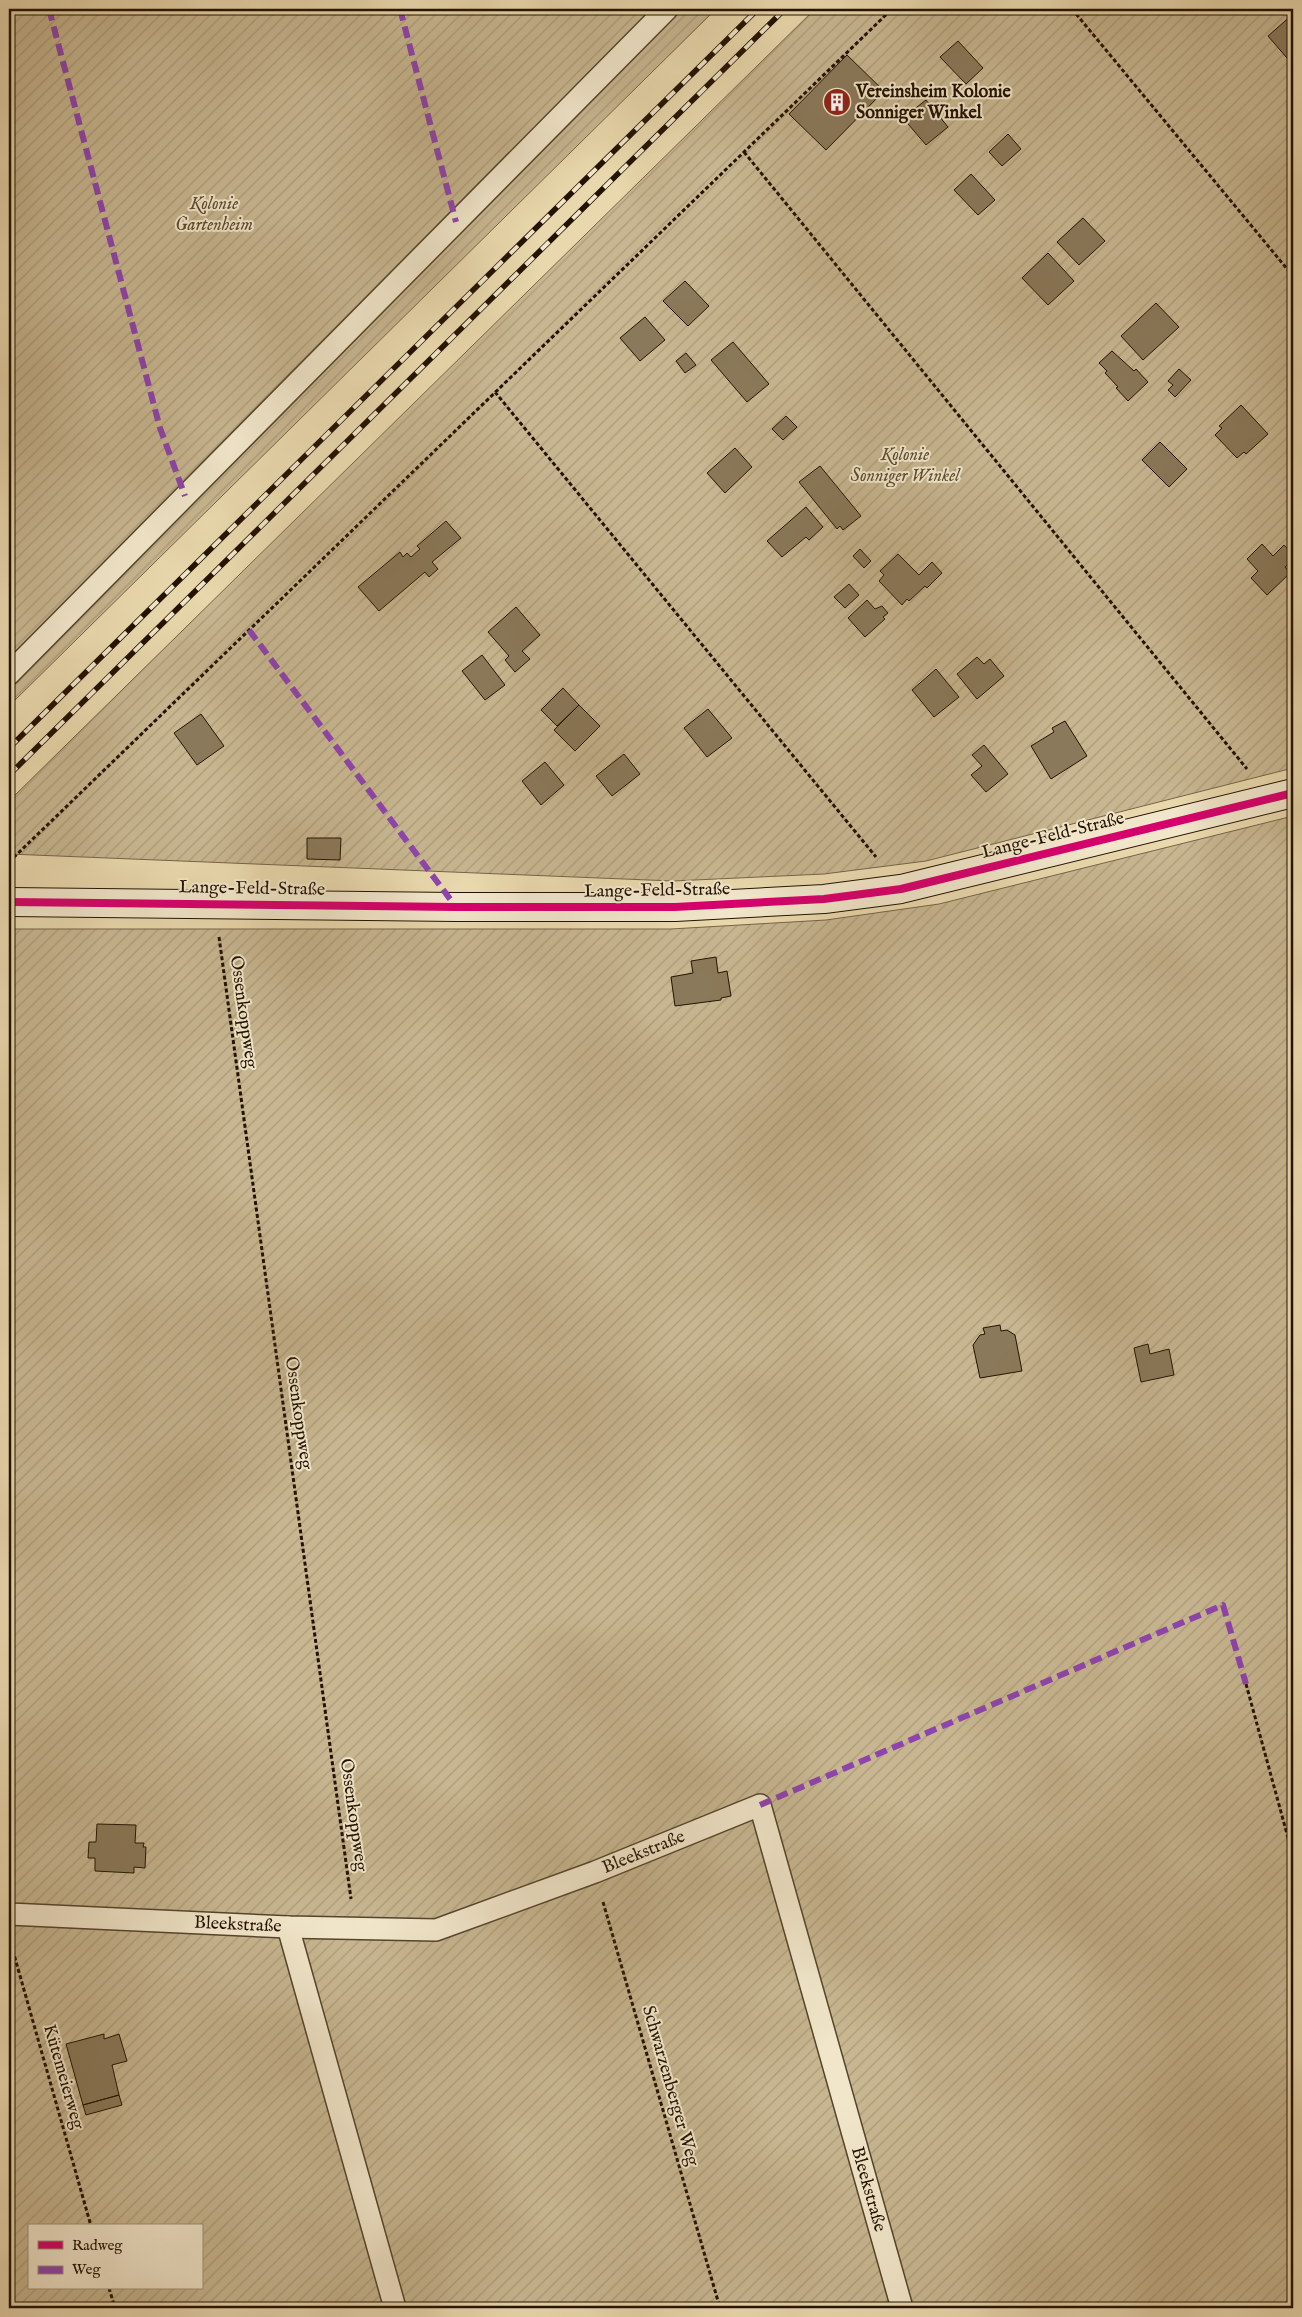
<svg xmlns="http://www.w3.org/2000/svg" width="1302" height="2317" font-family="'IM FELL English',serif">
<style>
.garden{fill:url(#garden-furrows);stroke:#756448;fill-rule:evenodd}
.building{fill:#8a795a;stroke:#231200}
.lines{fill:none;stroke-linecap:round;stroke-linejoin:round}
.lane-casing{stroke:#54442b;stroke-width:24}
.secondary-casing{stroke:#231200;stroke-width:30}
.path{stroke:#231200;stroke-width:3;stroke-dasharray:4 2.5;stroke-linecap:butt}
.lane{stroke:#f1e6ca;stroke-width:21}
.secondary{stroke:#f1e6ca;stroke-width:28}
.rail-casing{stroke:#231200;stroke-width:5.5}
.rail{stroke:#f1e6ca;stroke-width:4;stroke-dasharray:11;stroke-linecap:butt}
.quiet{stroke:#8e44ad;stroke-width:6;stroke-dasharray:12 6;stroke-linecap:butt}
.cycleway-casing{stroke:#f1e6ca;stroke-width:11}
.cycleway{stroke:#d6006c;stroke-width:8}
.labels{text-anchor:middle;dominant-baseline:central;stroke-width:4;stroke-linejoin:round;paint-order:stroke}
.poi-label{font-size:18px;font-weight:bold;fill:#231200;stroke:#f1e6ca;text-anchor:start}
.park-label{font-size:18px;font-style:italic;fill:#5c4b32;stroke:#f1e6ca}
.street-label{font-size:18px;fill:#231200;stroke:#f1e6ca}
</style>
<defs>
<pattern id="garden-furrows" width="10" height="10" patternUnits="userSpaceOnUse" patternTransform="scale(1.25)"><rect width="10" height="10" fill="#c7b690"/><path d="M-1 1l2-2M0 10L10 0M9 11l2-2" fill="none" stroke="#ab9b7a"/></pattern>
</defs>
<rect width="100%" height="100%" fill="#e9d8ad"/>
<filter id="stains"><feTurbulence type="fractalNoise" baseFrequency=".004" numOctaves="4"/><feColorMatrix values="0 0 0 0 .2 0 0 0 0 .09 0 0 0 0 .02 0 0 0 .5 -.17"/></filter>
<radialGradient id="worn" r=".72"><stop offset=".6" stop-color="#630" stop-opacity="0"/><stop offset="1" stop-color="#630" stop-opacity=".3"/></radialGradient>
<path class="garden" d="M9,9H716L9,706Z
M815,9H1293V768L926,861L824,874L673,881L9,854V801Z
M1293,816V2308H9V929H671L826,920L939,904ZM29,2226H201V2288H29Z"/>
<path class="building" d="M1292,15L1293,16V65L1268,36Z
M958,41L983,68L966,84L940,57Z
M847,55L884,91L826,150L789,114Z
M926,100L948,127L926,145L903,118Z
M1008,134L1021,149L1002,166L989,152Z
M971,174L995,200L978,215L954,190Z
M1083,218L1105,241L1079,265L1057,242Z
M1048,253L1074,281L1048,305L1022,278Z
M685,281L709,306L688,326L663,301Z
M1156,303L1179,327L1143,360L1121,336Z
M645,317L665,340L640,361L620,338Z
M733,342L769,384L747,402L711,360Z
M1112,351L1134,371L1136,369L1148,382L1128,401L1116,388L1118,387L1105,373L1107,371L1099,363Z
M686,353L696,365L685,373L676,361Z
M1179,369L1191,380L1175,397L1168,390L1173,385L1168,381Z
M1241,405L1268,434L1246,454L1244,452L1237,458L1215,435L1222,428L1219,426Z
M786,416L797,427L783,440L772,429Z
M1160,442L1187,469L1169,487L1142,460Z
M735,448L752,467L725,493L707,473Z
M820,466L861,516L843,530L840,526L837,529L799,482Z
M806,507L823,527L809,540L806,537L782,557L767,541Z
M446,521L461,538L432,562L438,569L429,577L425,572L379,611L358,587L400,552L403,557L407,553L411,557L420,549L417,546Z
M1262,544L1273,556L1284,545L1293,554V559L1285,567L1290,573L1267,595L1251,578L1258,571L1247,559Z
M860,549L871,561L864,568L853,556Z
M898,554L919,575L932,562L942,573L927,588L925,586L909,601L907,599L902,605L879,581L884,575L880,571Z
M849,584L859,595L845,608L834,597Z
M867,600L875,609L882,606L888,613L883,617L885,619L865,637L848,618Z
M516,607L540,635L522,651L530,659L515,672L505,660L509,656L488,632Z
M482,655L505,685L485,700L462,671Z
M977,657L984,664L990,659L1004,676L977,699L957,674Z
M936,669L959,697L934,717L912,690Z
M563,688L579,705L557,726L541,710Z
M579,705L600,726L575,751L554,730Z
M708,709L732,738L707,757L684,728Z
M201,714L224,746L197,765L174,733Z
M1065,721L1087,756L1051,779L1031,746L1054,732L1052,728Z
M984,745L1008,774L986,792L971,775L982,766L972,755Z
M624,754L640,774L612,796L596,776Z
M545,762L564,785L541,805L522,781Z
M307,838H341L340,860L307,859Z
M716,957L718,973L727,971L731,996L721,998V1000L675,1006L671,977L693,973L691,961Z
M1000,1325L1001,1331L1007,1330L1015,1335L1022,1371L980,1378L973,1345L980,1335L985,1334L983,1328Z
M1148,1344L1150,1354L1169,1349L1174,1375L1141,1382L1134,1348Z
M97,1824L136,1825L135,1843H144L143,1847H146L145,1868L134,1867V1873L95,1871V1858H88L89,1842H96Z
M104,2034V2039L119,2034L127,2061L112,2065L119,2095L83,2105L66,2044Z
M119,2095L122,2105L86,2115L83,2105Z"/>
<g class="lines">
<g class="lane-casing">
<g id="lane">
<path d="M9,674L667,9"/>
<path id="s1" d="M9,1914L288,1927L436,1930L595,1872L760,1805L902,2308"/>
<path d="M288,1927L395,2308"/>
</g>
</g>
<g class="secondary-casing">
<path id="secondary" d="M9,902L456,907H675L824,899L901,889L1293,793"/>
</g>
<path class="path" d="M1072,9L1293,276
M744,152L1247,769
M495,392L876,857
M9,862L892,9
M219,937L351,1899
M1246,1684L1293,1856
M603,1902L720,2308
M11,1944L91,2226
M109,2288L115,2308"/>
<use href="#lane" class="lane"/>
<use href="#secondary" class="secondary"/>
<g class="rail-casing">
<path id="rail" d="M9,748L758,9
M9,775L785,9"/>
</g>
<use href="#rail" class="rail"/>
<path class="quiet" d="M49,9L160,428L185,496
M400,9L456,222
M249,630L456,907
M760,1805L1223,1605L1246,1684"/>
<g class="cycleway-casing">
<path id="cycleway" d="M9,902L456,907H675L824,899L901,889L1293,793"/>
</g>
<use href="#cycleway" class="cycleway"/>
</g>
<defs>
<g id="building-disc" transform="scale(1.4375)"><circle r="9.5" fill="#8f2418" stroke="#f1e6ca"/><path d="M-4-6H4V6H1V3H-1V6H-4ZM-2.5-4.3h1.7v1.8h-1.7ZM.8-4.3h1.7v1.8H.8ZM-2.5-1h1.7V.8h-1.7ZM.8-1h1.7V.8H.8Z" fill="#fff"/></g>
</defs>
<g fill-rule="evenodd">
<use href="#building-disc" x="837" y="102"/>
</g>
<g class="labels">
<g class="poi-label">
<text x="856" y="92">Vereinsheim Kolonie<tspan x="856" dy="21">Sonniger Winkel</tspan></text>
</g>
<g class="park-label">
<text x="214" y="204">Kolonie<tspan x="214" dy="21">Gartenheim</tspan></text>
<text x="905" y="455">Kolonie<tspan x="905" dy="21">Sonniger Winkel</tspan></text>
</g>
<g class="street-label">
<text transform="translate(1053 836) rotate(-14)">Lange-Feld-Straße</text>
<text transform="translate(252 889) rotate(1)">Lange-Feld-Straße</text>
<text transform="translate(657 891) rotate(-1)">Lange-Feld-Straße</text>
<text transform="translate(243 1012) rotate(82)">Ossenkoppweg</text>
<text transform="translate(298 1413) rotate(82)">Ossenkoppweg</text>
<text transform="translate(353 1815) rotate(82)">Ossenkoppweg</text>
<text stroke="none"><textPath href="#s1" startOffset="649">Bleekstraße</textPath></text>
<text stroke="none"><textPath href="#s1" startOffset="229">Bleekstraße</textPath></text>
<text transform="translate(63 2077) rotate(74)">Kütemeierweg</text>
<text transform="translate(670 2086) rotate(74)">Schwarzenberger Weg</text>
<text stroke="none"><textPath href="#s1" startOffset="1174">Bleekstraße</textPath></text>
</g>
</g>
<rect width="1302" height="2317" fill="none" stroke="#e9d8ad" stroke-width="30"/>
<rect x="10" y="10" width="1282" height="2297" fill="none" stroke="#231200" stroke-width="2.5"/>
<rect x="15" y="15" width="1272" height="2287" fill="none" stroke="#231200"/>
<rect x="28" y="2224" width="175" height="65" fill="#f1e6ca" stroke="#9f9179"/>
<rect x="38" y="2241" width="25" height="8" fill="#d6006c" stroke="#9f9179"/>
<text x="72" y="2250" font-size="15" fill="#231200">Radweg</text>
<rect x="38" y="2266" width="25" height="8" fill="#8e44ad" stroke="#9f9179"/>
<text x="72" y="2274" font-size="15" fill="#231200">Weg</text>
<rect width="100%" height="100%" filter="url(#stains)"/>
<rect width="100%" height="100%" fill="url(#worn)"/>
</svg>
